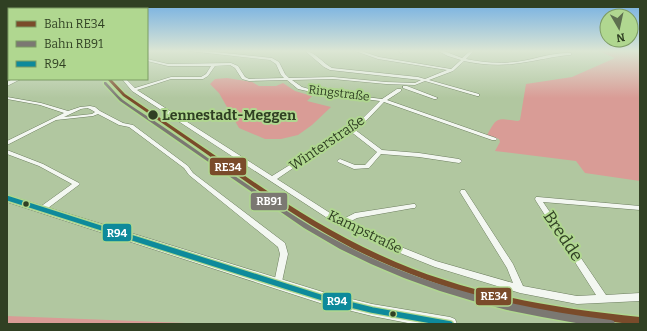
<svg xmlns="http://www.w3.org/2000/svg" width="647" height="331" font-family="Bitter,serif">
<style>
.green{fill:#d99c96}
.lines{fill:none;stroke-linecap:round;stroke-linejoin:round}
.street-casing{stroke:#6d7e5f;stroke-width:1}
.primary-casing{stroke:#6d7e5f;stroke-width:1}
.street{fill:#f3f7f1;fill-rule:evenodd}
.primary{fill:#f3f7f1;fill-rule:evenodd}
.bus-1-far1-casing{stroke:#b0d790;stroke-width:8}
.bus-1-casing{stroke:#b0d790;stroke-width:8}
.bus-1-far1{stroke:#0e8a9b;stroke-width:4.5}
.bus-1{stroke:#0e8a9b;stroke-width:5.5}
.rail-1-casing{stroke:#b0d790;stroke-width:3}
.rail-2-casing{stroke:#b0d790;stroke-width:3}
.rail-1{fill:#7a4b2a;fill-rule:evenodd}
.rail-2{fill:#7b7872;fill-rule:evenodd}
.stop-dot{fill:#304023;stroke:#b0d790;stroke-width:1.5}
.labels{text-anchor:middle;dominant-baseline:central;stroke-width:4;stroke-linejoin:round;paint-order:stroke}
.far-street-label{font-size:12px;fill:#304023;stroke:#b0d790}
.stop-label{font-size:14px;font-weight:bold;fill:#304023;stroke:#b0d790;text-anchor:start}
.street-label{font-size:14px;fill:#304023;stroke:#b0d790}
.near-street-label{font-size:17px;fill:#304023;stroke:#b0d790}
.line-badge{stroke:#b0d790;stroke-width:1.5}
.badge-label{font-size:11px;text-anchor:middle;font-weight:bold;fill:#fff}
</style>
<rect width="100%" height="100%" fill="#b1c7a0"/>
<path class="green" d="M599,51H640V181L585,173L576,161L495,151L500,142L499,139L487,135C498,115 497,119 518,121L520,120L526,84L572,77L615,58Z
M227,78L252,82L259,86H276L283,83L295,91L312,96L307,101L331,107L312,125L298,135L281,139H265L239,128L219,93L210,84L215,79Z
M7,316L186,323L191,324H7Z"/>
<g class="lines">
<g class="street-casing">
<path id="street" d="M189,51H205L272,58L279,62L285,74L289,78L333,77L386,82L415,83L421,80L330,70L324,67L305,51C314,51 324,64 332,68L418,77L425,79L447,70L378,59L355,51H361L379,57L451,69L461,60L448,56L438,51H444L462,58L470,51H474L466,59C484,63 504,64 522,61C538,58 555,52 571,53V55H570C553,56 537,61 520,63C502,66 482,65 464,61L453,71L429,80L479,94V96H477L425,81L415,85L386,84L333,79L292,80L302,87L316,91L382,99L397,89H401V91L387,100L496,138L497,139L496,140H492L384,102L364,123L354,129L382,150L419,153L459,159L462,161L461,162L459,163L419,157L381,154L369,168L354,169L338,162L337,161L340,159L355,165H365L377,152L350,131L338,135L305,160L277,179L341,220L355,213L413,204H415L416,206L415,208H413L357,218L347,223L391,243L436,261L513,283L507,268L460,192L461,190H465L513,264L523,286L577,296L596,295L536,201L535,199L536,197H538L640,206V210L543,202L606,295L640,293V301L577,304L520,293L435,267L385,247L338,225L132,91L122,79H126L135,88L171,77H201L206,74L211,66H168L147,61V59L168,64L231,63L238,66L245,77L249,79L284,78L281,75L276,64L270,60ZM230,65L235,68L242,79L249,81L287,80L298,89L316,93L380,101L360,121L349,128L334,133L301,158L272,176L137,90L171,79H203L208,76L215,66Z
M399,51H403V52L401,53Z
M403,86H407L438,98L436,99H434L403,88Z
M7,97L41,103L68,111L80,107L90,106L95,107L100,111L123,123L133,125L188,166L193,173L285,243L288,254L281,286L278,287L275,286L274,283L280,254L278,247L189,175L184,168L129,127L119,125L98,114L93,116L56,120L7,145V141L64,113L40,105L7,99ZM87,108L90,109L95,112L92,114L64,117L81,109Z
M7,150L43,164L79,183L80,184L44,211H40L39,209L40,207L72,184L39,166L7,154Z"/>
</g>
<g class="primary-casing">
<path id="primary" d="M13,79H21L7,86V82Z
M7,195L323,292L372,304L450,317L455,319L457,324H413L372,316L323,304L7,202Z"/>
</g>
<use href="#street" class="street"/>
<use href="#primary" class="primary"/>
<g class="bus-1-far1-casing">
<path id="bus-1-far1" d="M7,198L120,234"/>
</g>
<g class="bus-1-casing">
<path id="bus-1" d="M117,233L323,298L372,310L450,324"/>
</g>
<use href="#bus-1-far1" class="bus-1-far1"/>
<use href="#bus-1" class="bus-1"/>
<g class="rail-1-casing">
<path id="rail-1" d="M107,79H111L125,94C162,119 198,144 235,169C281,201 329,232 380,255C462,293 551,308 640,317V324C631,324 622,323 613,322C592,319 571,316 550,312C491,302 432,285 377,260C325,237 278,204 232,172C196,146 159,121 123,96Z"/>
</g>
<g class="rail-2-casing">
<path id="rail-2" d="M104,82H106C112,88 117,95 123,100C132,107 143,113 153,120C174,134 194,148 215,163C254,188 291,216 332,238C418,286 514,308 611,320L614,321L615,324L576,323L542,317L507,310L473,301L440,291L404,278L371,264L340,249L304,228L120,101L104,84Z"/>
</g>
<use href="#rail-1" class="rail-1"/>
<use href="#rail-2" class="rail-2"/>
</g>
<linearGradient id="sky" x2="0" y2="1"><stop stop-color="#71aee3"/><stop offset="0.52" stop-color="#dce6d4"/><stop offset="1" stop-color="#dce6d4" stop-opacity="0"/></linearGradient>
<rect width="647" height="98" fill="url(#sky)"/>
<g class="stop-dot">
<circle cx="153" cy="115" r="5.5"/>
<circle cx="26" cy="204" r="3.5"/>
<circle cx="393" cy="314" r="3.5"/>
</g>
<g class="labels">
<g class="far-street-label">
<text transform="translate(339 93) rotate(7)">Ringstraße</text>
</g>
<g class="stop-label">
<text x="162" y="115">Lennestadt-Meggen</text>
</g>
<g class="street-label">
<text transform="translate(327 143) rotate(-34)">Winterstraße</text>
<text transform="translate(365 232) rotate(26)">Kampstraße</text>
</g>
<g class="near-street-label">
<text transform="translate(563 236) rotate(56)">Bredde</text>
</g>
</g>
<g class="line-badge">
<rect x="209" y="157" width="38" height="19" rx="4" fill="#7a4b2a"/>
<rect x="250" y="192" width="38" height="19" rx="4" fill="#7b7872"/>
<rect x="102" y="223" width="30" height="19" rx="4" fill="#0e8a9b"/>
<rect x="475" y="287" width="37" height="19" rx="4" fill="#7a4b2a"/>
<rect x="322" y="292" width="30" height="19" rx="4" fill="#0e8a9b"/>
</g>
<g class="badge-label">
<text x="228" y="171">RE34</text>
<text x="269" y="205">RB91</text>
<text x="117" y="237">R94</text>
<text x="494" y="300">RE34</text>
<text x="337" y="305">R94</text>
</g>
<rect width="647" height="331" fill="none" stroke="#304023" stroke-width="16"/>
<rect x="8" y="8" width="140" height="72" fill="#b0d790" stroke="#7d9b64"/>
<rect x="16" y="21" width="20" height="6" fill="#7a4b2a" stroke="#7d9b64"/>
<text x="44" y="28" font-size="12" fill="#304023">Bahn RE34</text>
<rect x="16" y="41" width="20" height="6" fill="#7b7872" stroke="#7d9b64"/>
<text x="44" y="48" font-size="12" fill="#304023">Bahn RB91</text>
<rect x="16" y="61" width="20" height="6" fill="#0e8a9b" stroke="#7d9b64"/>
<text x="44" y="68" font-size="12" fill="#304023">R94</text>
<g transform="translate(619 28) rotate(171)"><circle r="19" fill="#b0d790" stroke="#7d9b64"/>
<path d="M0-3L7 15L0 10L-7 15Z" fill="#5d6f4f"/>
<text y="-6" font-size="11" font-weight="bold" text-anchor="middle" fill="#304023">N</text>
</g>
</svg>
